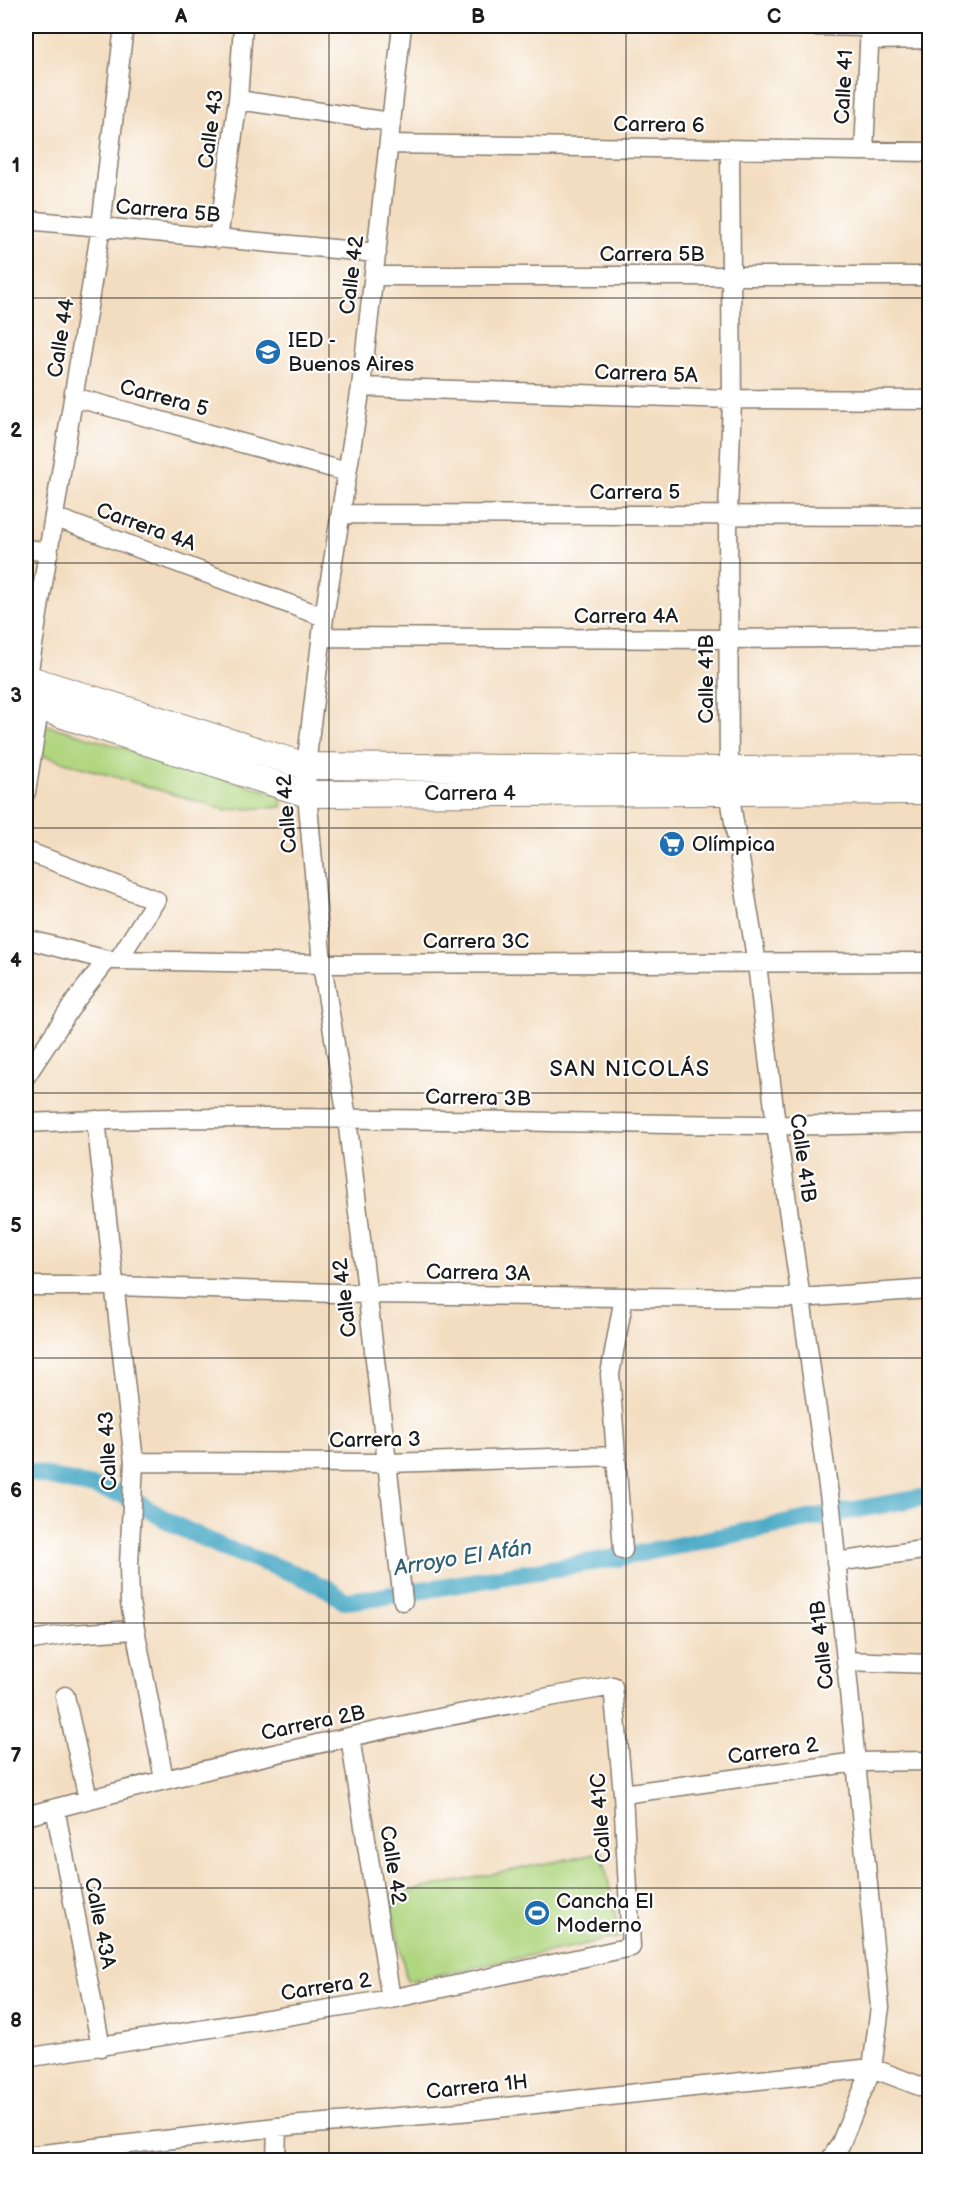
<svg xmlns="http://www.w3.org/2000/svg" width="955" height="2186" font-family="'Balsamiq Sans',sans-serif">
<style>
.green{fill:#b0d680;stroke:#66794e;stroke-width:1.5}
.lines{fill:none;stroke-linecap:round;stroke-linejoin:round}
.canal{stroke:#43a6c3;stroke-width:18}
.street-casing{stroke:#887c6e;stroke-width:21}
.secondary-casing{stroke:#887c6e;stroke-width:28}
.street{stroke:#fff;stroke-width:18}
.secondary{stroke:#fff;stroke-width:26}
.grid{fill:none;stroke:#1c1c1c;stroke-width:1.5;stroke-opacity:0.55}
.labels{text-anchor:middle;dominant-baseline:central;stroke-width:4.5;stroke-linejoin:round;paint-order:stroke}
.street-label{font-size:21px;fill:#1c1c1c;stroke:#fff}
.poi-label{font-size:21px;fill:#1c1c1c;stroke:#fff;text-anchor:start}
.neighbourhood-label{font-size:22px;letter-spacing:1.5px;fill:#1c1c1c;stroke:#fff}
.water-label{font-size:22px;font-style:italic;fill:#306170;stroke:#fff}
.neatline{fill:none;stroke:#1c1c1c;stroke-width:2}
.grid-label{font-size:20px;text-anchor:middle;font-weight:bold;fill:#1c1c1c}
</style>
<rect width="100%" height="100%" fill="#fff"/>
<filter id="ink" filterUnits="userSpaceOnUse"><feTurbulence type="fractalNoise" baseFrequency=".0167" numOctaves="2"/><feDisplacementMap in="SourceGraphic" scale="12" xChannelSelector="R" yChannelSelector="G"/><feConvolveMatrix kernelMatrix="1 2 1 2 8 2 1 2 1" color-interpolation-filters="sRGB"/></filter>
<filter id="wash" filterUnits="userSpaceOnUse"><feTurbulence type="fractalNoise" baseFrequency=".008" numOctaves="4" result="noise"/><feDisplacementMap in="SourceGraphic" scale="24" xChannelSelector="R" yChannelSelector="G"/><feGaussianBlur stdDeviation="1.35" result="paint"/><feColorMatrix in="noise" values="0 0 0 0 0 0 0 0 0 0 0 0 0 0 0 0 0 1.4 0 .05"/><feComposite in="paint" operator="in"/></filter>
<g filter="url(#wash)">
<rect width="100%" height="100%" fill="#f3ddc0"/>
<path class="green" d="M43,724L281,795L282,807L226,810L38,754Z
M602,1852L620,1937L407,1981L389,1895Z"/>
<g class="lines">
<path class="canal" d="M26,1471L122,1494L177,1526L222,1547L293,1573L328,1589L344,1601L374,1598L622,1557L832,1514L930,1496"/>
</g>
</g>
<g filter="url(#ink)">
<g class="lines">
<g class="street-casing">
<path id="street" d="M402,26L361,387L324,617L306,766L307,794L322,964L347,1118L403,1601
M816,26L869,27
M869,40L930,39
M238,100L391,122
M389,144L930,152
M730,149L732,399L728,514L729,791L757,964L776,1125L831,1508L880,2007L872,2068L840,2145L830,2160
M864,151L870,26
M26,220L377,253
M218,239L238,100L243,26
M374,276H930
M361,387L732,399L930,400
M74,397L347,472
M341,514L930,516
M54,517L324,617
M26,549L49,552
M322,637L728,639L930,637
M26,688L101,227L124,26
M26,792L41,697
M26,851L156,900L118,960
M26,939L107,960H118L322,964L930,962
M26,1076L76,1000L107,960
M96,1120L134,1462L129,1565L130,1603L164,1779
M26,1123C275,1111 525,1124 775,1125C826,1126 878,1124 930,1123
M26,1286H116L367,1294L624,1297L800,1298L930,1289
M134,1462L387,1463L617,1456
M623,1550L610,1374L624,1297
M836,1562L930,1549
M26,1641L70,1634L134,1630
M846,1661L930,1664
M65,1696L88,1799
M350,1737L391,1999
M623,1794L856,1762L930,1761
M55,1808L101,2047
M26,1816C219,1764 415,1719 613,1686L623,1794L631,1947L391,1999L26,2058
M26,2156L277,2127L460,2112L872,2068L930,2090
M276,2160L277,2127"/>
</g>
<g class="secondary-casing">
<path id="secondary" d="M26,678L306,766L729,770L930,769
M26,703L307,794L930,791"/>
</g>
<use href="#street" class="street"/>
<use href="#secondary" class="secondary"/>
</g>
</g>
<path class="grid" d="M329,26V2160M626,26V2160M26,298H930M26,563H930M26,828H930M26,1093H930M26,1358H930M26,1623H930M26,1888H930"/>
<defs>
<g id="school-disc" transform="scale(1.35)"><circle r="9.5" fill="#1f6fb2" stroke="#fff"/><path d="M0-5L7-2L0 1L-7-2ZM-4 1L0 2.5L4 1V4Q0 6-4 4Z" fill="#fff"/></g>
<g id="supermarket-disc" transform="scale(1.35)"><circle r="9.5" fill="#1f6fb2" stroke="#fff"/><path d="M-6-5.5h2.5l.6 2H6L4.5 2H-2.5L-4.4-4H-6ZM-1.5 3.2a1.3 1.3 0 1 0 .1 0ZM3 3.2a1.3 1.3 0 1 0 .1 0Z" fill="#fff"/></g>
<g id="stadium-disc" transform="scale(1.35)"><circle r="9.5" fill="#1f6fb2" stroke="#fff"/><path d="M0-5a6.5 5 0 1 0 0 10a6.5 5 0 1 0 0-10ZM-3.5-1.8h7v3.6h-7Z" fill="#fff"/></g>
</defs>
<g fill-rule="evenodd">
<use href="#school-disc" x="268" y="352"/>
<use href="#supermarket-disc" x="672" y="844"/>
<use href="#stadium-disc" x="537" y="1913"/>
</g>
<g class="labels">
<g class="street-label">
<text transform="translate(844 87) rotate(-87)">Calle 41</text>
<text transform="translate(659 125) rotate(1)">Carrera 6</text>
<text transform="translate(211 129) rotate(-82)">Calle 43</text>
<text transform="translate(168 211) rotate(5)">Carrera 5B</text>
<text x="652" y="254">Carrera 5B</text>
<text transform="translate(352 275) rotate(-83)">Calle 42</text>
<text transform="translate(61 338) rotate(-81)">Calle 44</text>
<text transform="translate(646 374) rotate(2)">Carrera 5A</text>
<text transform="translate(164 398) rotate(15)">Carrera 5</text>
<text x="635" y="492">Carrera 5</text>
<text transform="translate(146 527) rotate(20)">Carrera 4A</text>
<text x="626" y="616">Carrera 4A</text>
<text transform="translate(706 679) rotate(-90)">Calle 41B</text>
<text x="470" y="793">Carrera 4</text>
<text transform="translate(287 814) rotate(-94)">Calle 42</text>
<text x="476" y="941">Carrera 3C</text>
<text transform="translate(478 1098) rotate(1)">Carrera 3B</text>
<text transform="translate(803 1158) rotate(82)">Calle 41B</text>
<text transform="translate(478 1273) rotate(1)">Carrera 3A</text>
<text transform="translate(345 1298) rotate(-97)">Calle 42</text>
<text transform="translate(375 1440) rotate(-1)">Carrera 3</text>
<text transform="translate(108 1451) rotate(-93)">Calle 43</text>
<text transform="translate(822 1645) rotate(-96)">Calle 41B</text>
<text transform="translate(313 1723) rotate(-12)">Carrera 2B</text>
<text transform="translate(773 1751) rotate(-8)">Carrera 2</text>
<text transform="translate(601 1818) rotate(-94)">Calle 41C</text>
<text transform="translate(393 1865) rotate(81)">Calle 42</text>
<text transform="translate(100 1923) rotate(79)">Calle 43A</text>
<text transform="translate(326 1987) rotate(-9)">Carrera 2</text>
<text transform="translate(477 2087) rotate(-6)">Carrera 1H</text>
</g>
<g class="poi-label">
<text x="288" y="340">IED -<tspan x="288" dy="24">Buenos Aires</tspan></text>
<text x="692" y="844">Olímpica</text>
<text x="556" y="1901">Cancha El<tspan x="556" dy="24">Moderno</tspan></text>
</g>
<g class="neighbourhood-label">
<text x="630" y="1069">SAN NICOLÁS</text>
</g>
<g class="water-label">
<text transform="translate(463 1558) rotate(-9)">Arroyo El Afán</text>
</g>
</g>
<rect width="955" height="2186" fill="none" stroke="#fff" stroke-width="66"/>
<rect x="33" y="33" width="889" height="2120" class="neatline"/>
<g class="grid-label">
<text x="181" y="23">A</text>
<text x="478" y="23">B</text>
<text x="774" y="23">C</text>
<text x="16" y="172">1</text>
<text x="16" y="437">2</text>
<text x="16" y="702">3</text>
<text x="16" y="967">4</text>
<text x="16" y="1232">5</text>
<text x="16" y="1497">6</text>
<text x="16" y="1762">7</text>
<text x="16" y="2027">8</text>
</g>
</svg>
